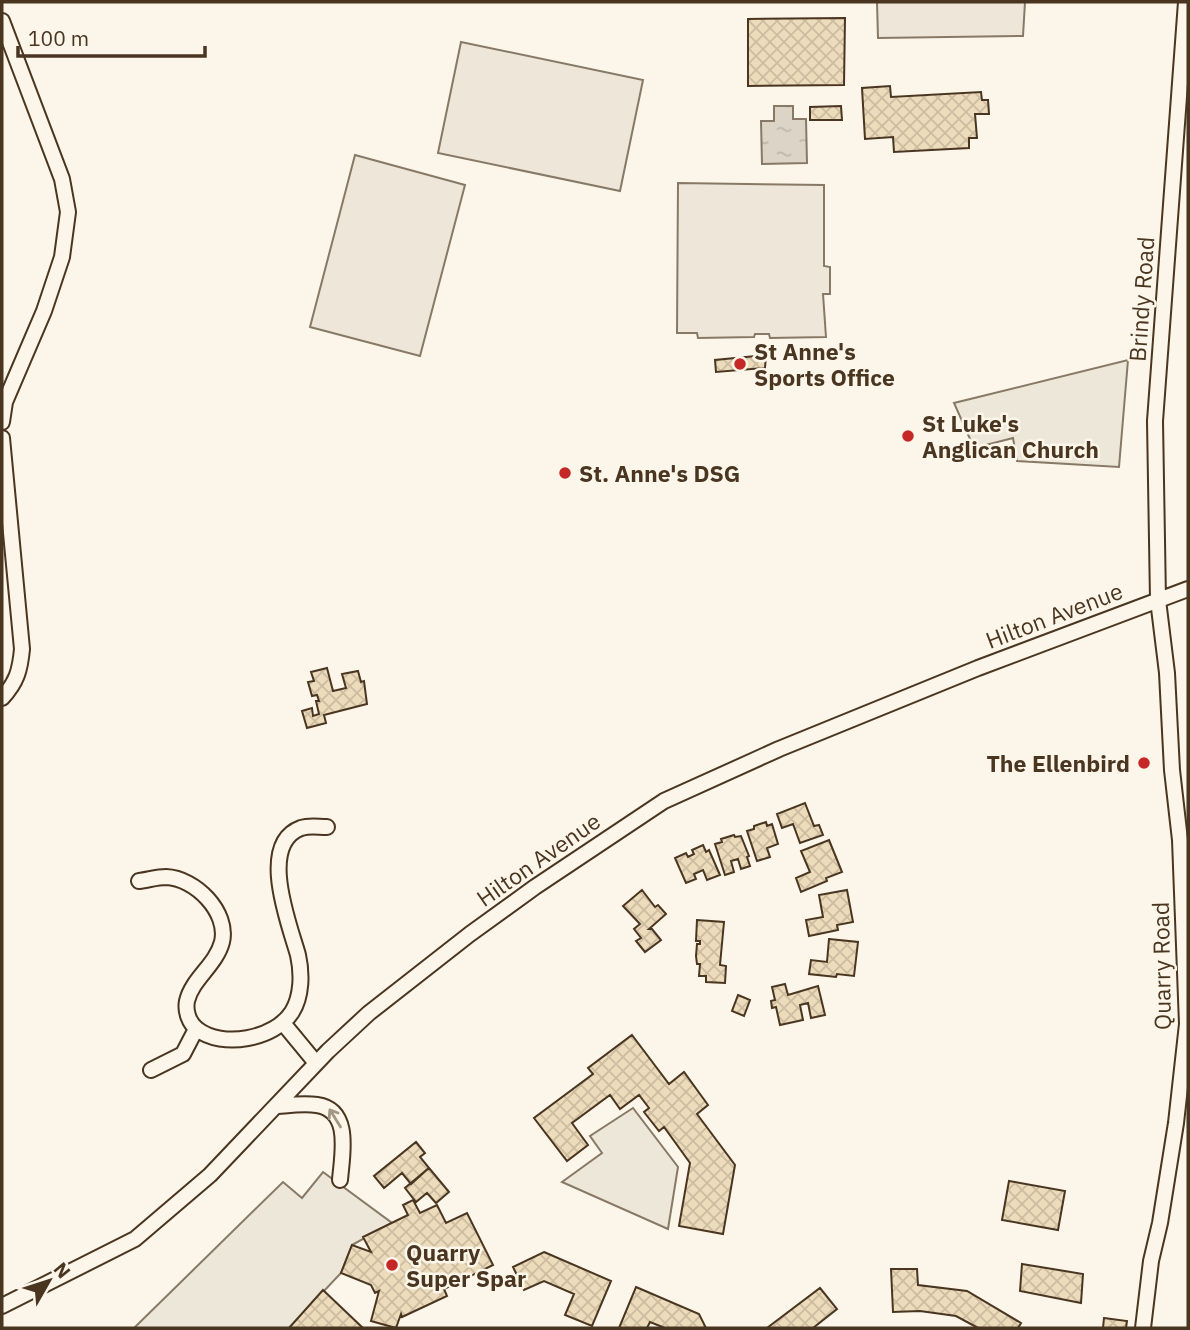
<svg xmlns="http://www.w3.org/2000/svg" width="1190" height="1330" font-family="'IBM Plex Sans',sans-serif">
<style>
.pitch{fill:#ede6d9;stroke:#887966;stroke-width:2}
.parking{fill:#ede7d9;stroke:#887966;stroke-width:2}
.water{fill:url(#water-ripples);stroke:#887966;stroke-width:2}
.building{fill:url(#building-cross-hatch);stroke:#4a3520;stroke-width:2}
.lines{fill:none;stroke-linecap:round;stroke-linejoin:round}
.minor-casing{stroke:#4a3520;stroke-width:18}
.minor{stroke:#fbf6e9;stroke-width:14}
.oneway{stroke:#a29684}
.poi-dot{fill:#c62828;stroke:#fbf6e9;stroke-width:2.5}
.labels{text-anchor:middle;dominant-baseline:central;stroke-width:5;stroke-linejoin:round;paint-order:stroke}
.street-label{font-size:23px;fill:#4a3520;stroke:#fbf6e9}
.poi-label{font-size:23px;font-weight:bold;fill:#4a3520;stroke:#fbf6e9;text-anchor:start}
</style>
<defs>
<pattern id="water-ripples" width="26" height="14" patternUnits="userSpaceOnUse" patternTransform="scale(1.75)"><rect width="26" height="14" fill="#dcd4c6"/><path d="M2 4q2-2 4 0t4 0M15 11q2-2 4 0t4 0" fill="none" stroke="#beb7aa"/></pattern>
<pattern id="building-cross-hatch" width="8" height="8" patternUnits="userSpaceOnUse" patternTransform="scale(1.75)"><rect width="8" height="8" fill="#ecdcbc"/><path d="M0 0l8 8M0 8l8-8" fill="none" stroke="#ccbda1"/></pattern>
</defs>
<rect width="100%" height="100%" fill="#fbf6e9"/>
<path class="pitch" d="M877,2H1025L1023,36L878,38Z
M461,42L643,80L620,191L438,153Z
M355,155L465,185L420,356L310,327Z
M678,183L824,185V266L830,267V294H823L826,337L770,338L769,334H755L754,337L698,338L697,333H677Z"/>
<path class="parking" d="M1128,360L1119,467L1017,461L1013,438L974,448L954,403Z
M633,1108L678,1167L668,1229L562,1182L602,1153L590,1136Z
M323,1172L392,1223L352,1245L341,1273L289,1328H134L283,1182L302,1198Z"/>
<path class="water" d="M774,106H793V119H806L807,163L762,164L761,121H774Z"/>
<path class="building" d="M845,18L844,85L748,86V19Z
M890,86L891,97L981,92L982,100H988L989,114H975L977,138H969V148L894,152L893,137L865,139L862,88Z
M841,106L842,120H810V107Z
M766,355L765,368L716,372L715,360Z
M327,668L333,691L346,688L342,674L358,671L361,682L364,681L367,704L324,715L326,723L307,728L302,711L312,708L313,716L319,714L316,701H319L317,695L312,696L308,682L314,681L311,672Z
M805,803L814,826L819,825L823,835L800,843L793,824L782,828L777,814Z
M766,822L767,826L772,824L778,844L767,848L770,857L757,861L747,831L754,829V826Z
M734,835L735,837L741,836L749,856L747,857L750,866L741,869L738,859L731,861L734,872L725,875L715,844L722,842L721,839Z
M829,840L842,872L826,878L827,881L801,892L796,878L810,872L801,851Z
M703,845L706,852L709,850L720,875L707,880L703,870L694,874L696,879L686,883L675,858L686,853L688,857L694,854L692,850Z
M642,890L655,907L658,905L666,914L649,929H652L661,940L645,952L636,941L641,938L634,929L640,924L623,906Z
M847,890L853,922L837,925L838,930L809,936L806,920L823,917L819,895Z
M697,920L724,922L720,965L726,966L725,983L706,982V976H699L700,964H697L696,956L697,944H700V941H696Z
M829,939L858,942L854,976L837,974L836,977L809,974L811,960L827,962Z
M785,984L788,995L818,986L825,1015L811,1018L808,1003L800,1005L803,1020L780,1025L776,1007L772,1008L771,1001L775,1000L772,987Z
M738,995L750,1000L744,1016L732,1011Z
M632,1035L669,1084L684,1072L708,1105L697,1114L735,1165L723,1234L679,1226L690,1163L664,1127L659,1131L644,1112L649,1108L639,1095L620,1109L610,1095L572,1123L588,1145L567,1161L534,1118L593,1074L588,1068Z
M416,1142L425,1153L420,1157L429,1168L411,1184L402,1173L384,1188L374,1176Z
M429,1168L449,1192L436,1203L427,1193L416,1202L405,1188Z
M1009,1181L1065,1191L1058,1230L1002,1220Z
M413,1200L420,1213L437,1205L446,1223L467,1213L493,1265L444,1289L447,1296L402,1317L401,1314L396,1328L371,1321L379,1291L375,1293L371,1285L341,1273L352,1245L371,1252L363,1237L408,1215L403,1205Z
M544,1252L611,1281L592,1326L565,1315L574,1294L544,1281L524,1290L513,1267Z
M1022,1264L1083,1274L1081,1303L1020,1291Z
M891,1269H917L918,1285L967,1291L1021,1323L1018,1328H978L956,1316L920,1311L893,1312Z
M636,1287L699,1314L706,1328H665L650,1322L647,1328H619Z
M820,1288L837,1309L813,1328H767Z
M323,1290L363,1328H289Z
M1104,1318L1127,1321L1126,1328H1103Z"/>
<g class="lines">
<g class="minor-casing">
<path id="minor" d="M2,21L62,179L68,212L62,257L44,311L5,402L2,422
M2,438L22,649C20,670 17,682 2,698
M139,881C148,880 157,877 166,877C195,878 229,912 222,942C216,965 192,979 187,1001C185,1011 189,1023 197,1029C222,1049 275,1039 292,1012C302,996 302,973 298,955C290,926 257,844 301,828C310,825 318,827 327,827
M283,1023L316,1063
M151,1070L183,1054L196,1029
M278,1106C290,1105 304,1103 317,1105C352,1110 342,1155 340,1180
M2,1306L135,1239L210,1175L328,1051L369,1013L470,934L535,887L664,801L779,749L978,668L1188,589
M1143,1328L1151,1261L1160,1223L1176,1123L1187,1024L1180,840L1172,770L1167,673L1158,600L1155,421L1186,2"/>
</g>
<use href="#minor" class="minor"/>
</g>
<defs><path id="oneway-shaft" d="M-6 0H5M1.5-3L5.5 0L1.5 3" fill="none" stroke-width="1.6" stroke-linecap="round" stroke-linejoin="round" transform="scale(1.75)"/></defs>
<use class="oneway" href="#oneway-shaft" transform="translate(335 1118) rotate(-122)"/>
<g class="poi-dot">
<circle cx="740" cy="364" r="7"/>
<circle cx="908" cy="436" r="7"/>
<circle cx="565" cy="473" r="7"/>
<circle cx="1144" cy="763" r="7"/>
<circle cx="392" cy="1265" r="7"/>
</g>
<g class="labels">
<g class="street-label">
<text transform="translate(1141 299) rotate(-86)">Brindy Road</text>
<text transform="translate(1054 615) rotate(-21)">Hilton Avenue</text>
<text transform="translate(538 859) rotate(-35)">Hilton Avenue</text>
<text transform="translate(1161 966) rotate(-91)">Quarry Road</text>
</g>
<g class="poi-label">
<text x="754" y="351">St Anne's<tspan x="754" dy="26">Sports Office</tspan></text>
<text x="922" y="423">St Luke's<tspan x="922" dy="26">Anglican Church</tspan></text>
<text x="579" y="473">St. Anne's DSG</text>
<text x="1130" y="763" text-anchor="end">The Ellenbird</text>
<text x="406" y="1252">Quarry<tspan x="406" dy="26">Super Spar</tspan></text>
</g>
</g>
<rect width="1190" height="1330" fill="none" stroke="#4a3520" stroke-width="7"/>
<g transform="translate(49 1281) rotate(51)" stroke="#fbf6e9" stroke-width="5" paint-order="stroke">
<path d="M0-5L12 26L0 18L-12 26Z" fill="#4a3520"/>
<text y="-10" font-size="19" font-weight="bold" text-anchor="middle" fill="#4a3520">N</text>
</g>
<path d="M18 46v10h187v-10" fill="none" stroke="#4a3520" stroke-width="3.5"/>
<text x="28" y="46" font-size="21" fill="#4a3520" stroke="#fbf6e9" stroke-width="5" paint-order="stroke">100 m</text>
</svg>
